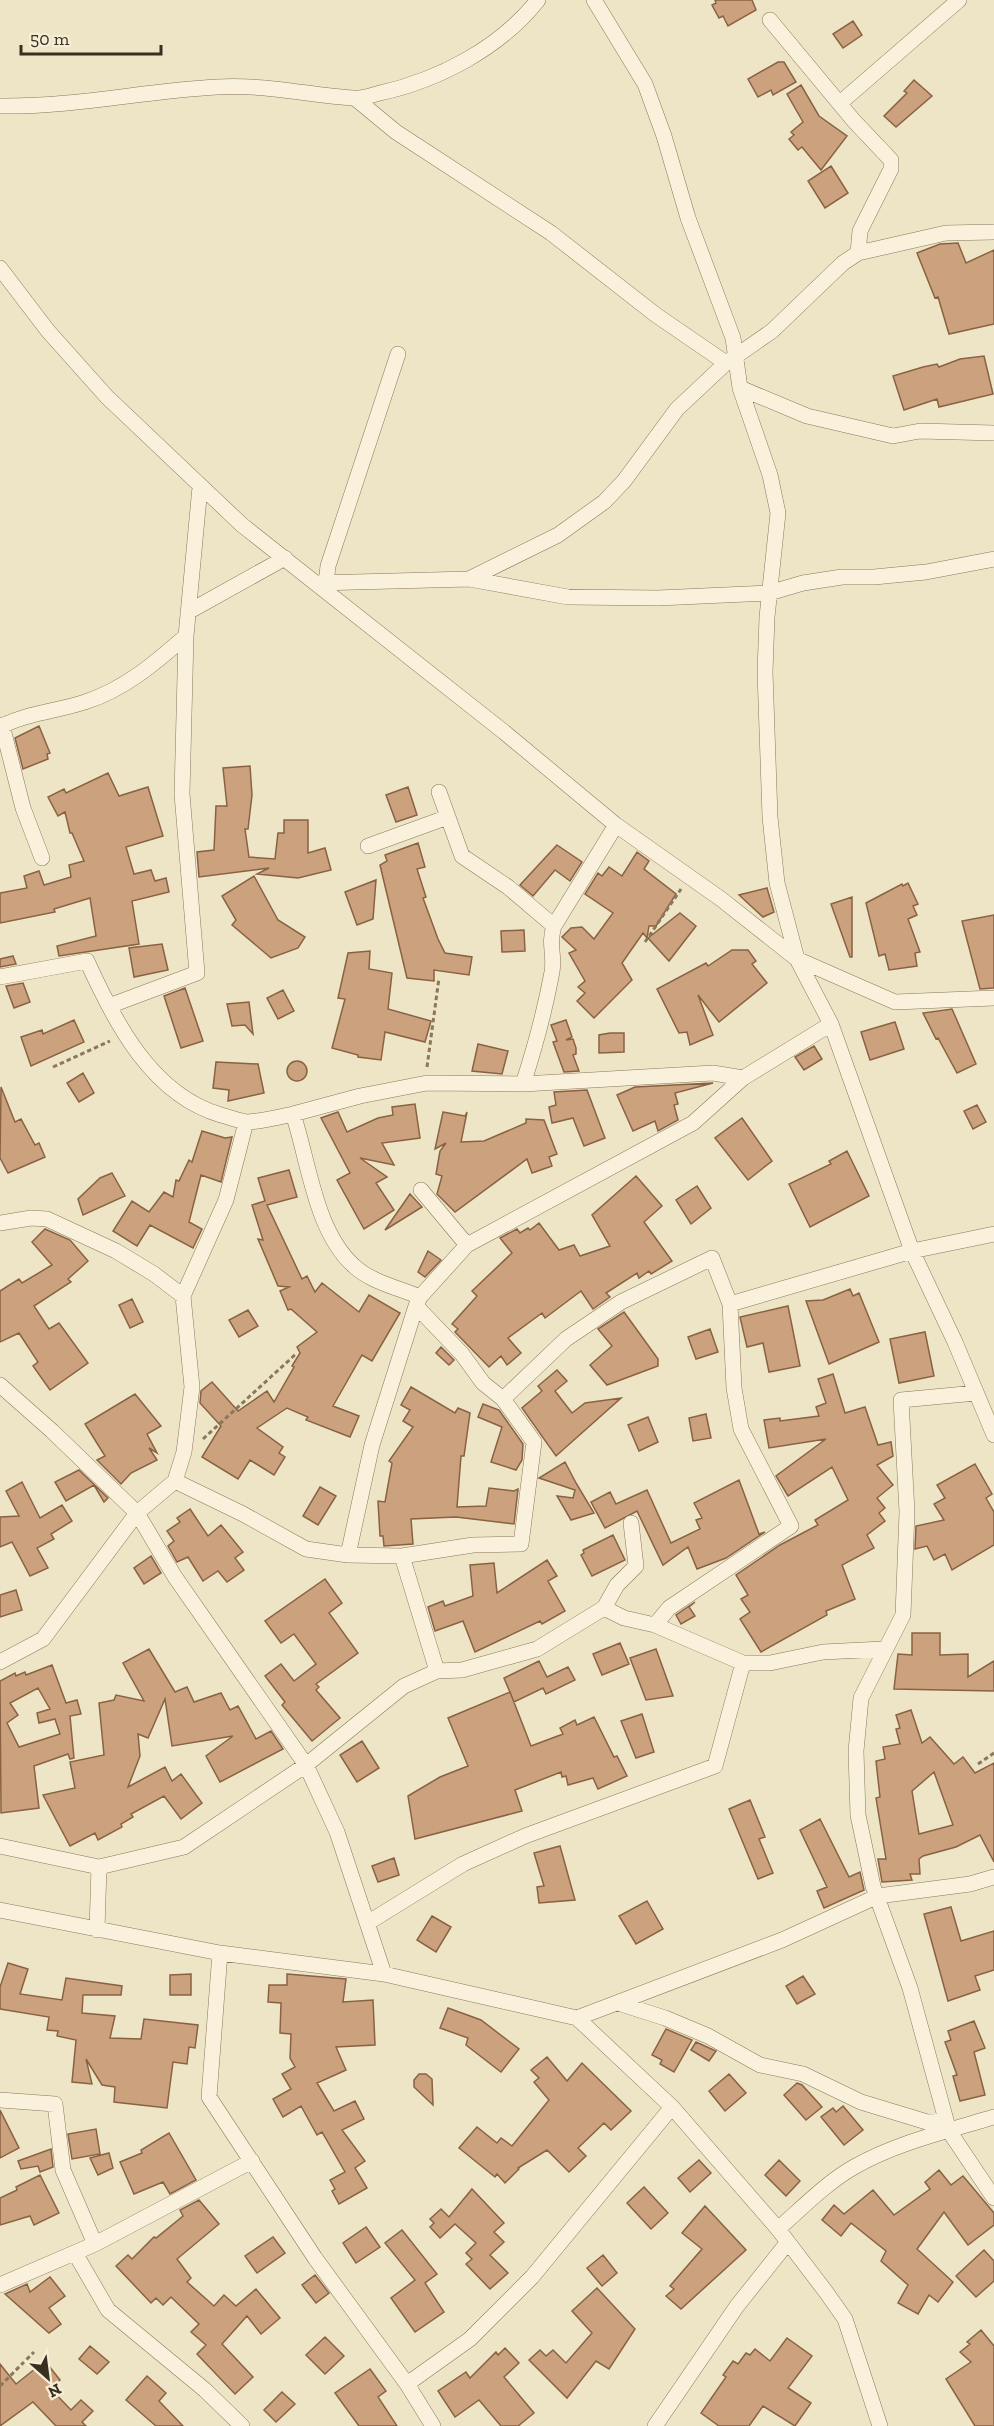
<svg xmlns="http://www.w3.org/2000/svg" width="994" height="2426" font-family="'Zilla Slab',serif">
  <rect width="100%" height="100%" fill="#eee5c7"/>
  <path fill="#cca27e" stroke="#896242" stroke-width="1.5" fill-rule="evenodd" d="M715 0H752L756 10 728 26 723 16 719 18 712 5 716 3Z
    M853 21 862 35 843 48 833 34Z
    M778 62H784L796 82 773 95 771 90 758 97 748 79Z
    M914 80 932 96 896 127 884 116 907 93 904 91Z
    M801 85 819 116 847 136 821 170 802 147 798 150 789 139 794 135 791 132 803 122 787 94Z
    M831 166 848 193 825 208 808 181Z
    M958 243 966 263 994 250V324L949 334 938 297 935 298 917 253 940 244Z
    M984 356 993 394 939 407 937 399 904 410 893 376 923 367 937 364 939 367 960 359Z
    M39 726 50 753 47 754 48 759 23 769 15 738Z
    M250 766 252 795 248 829H245L249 857 275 859 278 833H284V820H308V853L325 848 331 870 298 878 257 874 269 868 199 877 197 852 214 850 216 806H227L223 768Z
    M108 773 119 796 148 787 163 836 126 847 134 874 151 870 155 881 166 878 169 892 132 901 139 944 59 956 57 946 96 936 90 898 54 909 55 912 0 923V893L27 888 24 876 39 871 44 885 71 877 69 865 84 861 72 833H70L65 812 58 816 48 797 64 789 66 793Z
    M408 787 417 815 396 822 386 795Z
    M418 843 425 867 417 869 426 897 423 898 438 939 445 953 472 957 469 975 434 970V981L407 978 380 865 387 861 385 855Z
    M557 845 582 862 570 881 555 870 533 896 520 885Z
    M637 852 649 861 644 869 676 894 656 926H649L647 938 643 933 622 963 632 980 594 1018 577 1001 585 993 578 987 585 981 569 953 576 950 562 937 571 928 582 927 594 939 613 913 585 894 598 873 602 876 609 867 622 876Z
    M254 876 278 920 305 937 298 948 271 958 232 925 236 920 222 896Z
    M376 880 373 919 357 925 345 892Z
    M908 883 918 904 913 906 917 915 908 919 920 952 915 953 917 966 889 970 885 954 879 956 866 903 902 884 903 886Z
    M767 888 774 912 763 917 739 895Z
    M852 897V957H850L831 904Z
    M680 913 696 926 669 961 648 938Z
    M994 915V988L980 989 962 921Z
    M524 930 525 951 502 952 501 931Z
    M162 944 168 970 134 977 129 948Z
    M732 950H748L756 961 752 964 767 983 719 1022 698 995 713 1035 690 1045 687 1032 679 1033 657 989 706 963 708 966Z
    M370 951 369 969 392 973 388 1009 431 1021 425 1042 385 1032 381 1060 358 1057V1055L332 1048 345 999 338 998 348 953Z
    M13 956 16 964 0 967V959Z
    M23 983 30 1002 14 1008 6 986Z
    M185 988 203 1041 181 1048 164 996Z
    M283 990 294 1011 278 1019 267 998Z
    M249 1002 253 1034 245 1025 232 1026 227 1004Z
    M952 1009 976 1064 957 1073 938 1038 936 1039 923 1013Z
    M74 1020 84 1042 31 1066 21 1037 42 1030 43 1034Z
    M566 1020 572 1037 566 1040 573 1039 576 1048V1054L573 1055 579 1071 564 1072 553 1042 557 1041 551 1025Z
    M895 1022 904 1049 870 1060 861 1032Z
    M610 1033H624V1052L599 1053V1035Z
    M478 1044 508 1051 502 1074 472 1071Z
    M814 1046 822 1059 804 1070 795 1057Z
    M287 1071a10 10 0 1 1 20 0a10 10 0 1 1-20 0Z
    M216 1062 258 1064 264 1093 228 1101 229 1090 213 1088Z
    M83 1073 94 1093 79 1102 67 1083Z
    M713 1083 675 1093 678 1104 674 1105 678 1120 658 1131 655 1121 633 1131 617 1095 635 1087Z
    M1 1087 15 1122 21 1119 35 1145 39 1143 45 1157 8 1173 0 1158Z
    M587 1090 605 1138 584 1146 573 1118 552 1123 549 1107 556 1105 554 1092Z
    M415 1104 420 1138 382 1143 394 1165 360 1158 387 1177 376 1183 394 1210 364 1229 337 1180 350 1173 321 1118 338 1112 347 1132 378 1118 393 1115 392 1107Z
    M977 1105 986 1122 973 1129 964 1111Z
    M443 1112 465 1116 467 1112 461 1142 484 1141 526 1123V1119L544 1120 557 1154 549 1157 552 1166 532 1173 527 1159 455 1212 437 1194 442 1176 436 1174 440 1151 446 1143 435 1149Z
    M742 1118 772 1161 748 1180 715 1138Z
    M202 1131 225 1138 232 1137 221 1182 201 1175 189 1222 202 1229 193 1248 150 1225 137 1246 113 1231 132 1201 149 1212 164 1192 173 1197 176 1180 179 1181 189 1160 192 1162Z
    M847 1151 869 1196 810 1227 789 1184 831 1164 829 1161Z
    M289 1170 297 1197 267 1205 302 1279 307 1276 315 1292 322 1283 359 1312 369 1295 400 1313 372 1361 362 1355 333 1406 359 1416 350 1437 306 1420 308 1417 287 1408 257 1428 283 1447 279 1453 285 1457 274 1475 250 1460 238 1479 202 1457 221 1426 200 1403 201 1391 212 1382 238 1411 267 1391 274 1402 294 1367 292 1366 300 1353 297 1347 317 1332 291 1309 288 1310 280 1291 289 1287 278 1286 258 1239 263 1240 252 1205 265 1201 258 1178Z
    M112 1173 125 1196 83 1215 78 1199 100 1178Z
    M636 1176 662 1206 644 1222 672 1261 651 1274 649 1271 639 1278 637 1273 606 1293 610 1297 593 1309 581 1291 545 1318 542 1313 508 1338 521 1353 507 1365 501 1356 489 1367 455 1332 458 1329 452 1324 477 1296 472 1291 512 1253 500 1238 517 1229 520 1233 528 1228 530 1230 539 1223 559 1250 574 1245 580 1256 610 1246 592 1215Z
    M697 1186 711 1208 691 1224 676 1200Z
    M410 1194 422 1207 385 1230Z
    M45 1229 70 1240 88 1261 68 1279 71 1282 34 1306 49 1329 59 1323 88 1363 50 1390 33 1366 38 1362 19 1333 0 1342V1291L19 1279 22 1283 52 1265 32 1242Z
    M428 1251 441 1260 425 1277 418 1272Z
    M850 1289 853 1296 859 1293 879 1342 829 1364 806 1301 823 1300Z
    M132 1299 143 1322 130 1328 119 1305Z
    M788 1306 800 1366 769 1372 763 1343 747 1347 740 1317Z
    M248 1310 258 1326 239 1337 229 1320Z
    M624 1312 658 1359V1366L607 1385 590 1365 612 1346 598 1329Z
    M710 1329 718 1352 696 1359 688 1337Z
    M925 1332 934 1376 899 1383 890 1339Z
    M441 1347 454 1360 449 1365 436 1353Z
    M557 1370 567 1381 555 1391 572 1413 585 1403 621 1398 556 1456 522 1408 542 1391 538 1386Z
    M833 1374 845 1413 865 1407 878 1445 891 1442 893 1456 877 1465 893 1485 877 1498 885 1508 879 1513 885 1521 867 1535 874 1548 842 1565 855 1599 826 1611 827 1615 761 1652 740 1619 750 1612 741 1599 748 1595 736 1575 780 1545 818 1525 815 1520 848 1500 832 1467 788 1496 776 1476 826 1439 769 1448 764 1420 780 1418V1421L819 1416 816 1407 826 1403 818 1379Z
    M411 1387 455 1413 458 1408 470 1413 464 1456H461L457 1507 486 1506 489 1488 514 1491 518 1489 514 1524 456 1517 411 1519 413 1544 384 1546 383 1536H380L378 1501 385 1502 392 1463 389 1461 413 1427 403 1421 410 1410 401 1405Z
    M135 1394 161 1426 147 1434 157 1453 149 1448 157 1460 131 1473 121 1484 97 1460 105 1456 85 1424Z
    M483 1404 499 1410 523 1444 522 1460 516 1470 491 1462 502 1427 478 1417Z
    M706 1414 711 1438 693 1441 689 1418Z
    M648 1417 658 1442 639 1451 628 1425Z
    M565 1462 576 1483 594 1513 571 1520 557 1496 573 1498 575 1490 539 1478Z
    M975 1464 992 1494 986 1498 994 1512V1545L952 1570 945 1554 934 1560 927 1546 915 1549 916 1526 944 1520 934 1504 945 1498 937 1485Z
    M79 1470 108 1498 104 1502 94 1485 66 1501 55 1482Z
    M739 1480 759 1534 765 1532 726 1558 697 1569 688 1547 663 1565 637 1511 605 1528 591 1502 610 1492 616 1504 647 1490 671 1543 700 1529 696 1520 702 1518 694 1503Z
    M22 1482 40 1518 62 1505 72 1521 51 1534 54 1539 37 1548 48 1568 30 1576 12 1542 0 1547V1517L19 1516 6 1491Z
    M320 1487 336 1496 318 1525 303 1516Z
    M190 1509 208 1536 221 1525 243 1552 235 1558 244 1570 227 1582 218 1571 203 1581 188 1557 177 1562 168 1546 174 1541 167 1531 180 1522 177 1518Z
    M613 1535 625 1560 592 1576 581 1555 584 1553 583 1550Z
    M151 1556 161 1573 144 1584 134 1568Z
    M547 1560 557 1576 548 1581 565 1611 542 1624 540 1621 475 1652 463 1621 435 1631 428 1607 443 1601 445 1606 473 1596 470 1565 494 1563 497 1593Z
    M325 1579 342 1603 329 1613 358 1653 316 1684 319 1687 316 1690 340 1718 312 1741 282 1705 285 1702 265 1676 281 1664 294 1681 316 1664 294 1634 281 1643 265 1621Z
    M16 1590 22 1610 0 1617V1595Z
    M695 1602 689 1607 695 1616 681 1624 676 1615Z
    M912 1633H940V1655L968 1654V1677L994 1661V1691L894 1689 898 1654 912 1655Z
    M620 1643 629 1664 602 1675 593 1654Z
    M149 1649 175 1692 187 1687 194 1702 221 1693 230 1710 238 1706 256 1739 271 1731 283 1749 220 1782 206 1756 233 1736 172 1746 165 1699 148 1738 138 1734 140 1756 128 1787 165 1767 172 1781 181 1774 202 1803 181 1819 164 1796 131 1814 133 1817 121 1824 122 1827 98 1840 95 1833 70 1846 43 1795 75 1788 70 1762 104 1755 99 1703 114 1700 116 1695 144 1701 123 1663Z
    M656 1649 673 1696 646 1700 630 1658Z
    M539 1661 547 1677 568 1667 575 1680 546 1694 543 1688 514 1702 504 1678Z
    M52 1665 66 1703 77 1700 81 1714 70 1716 74 1758 70 1759 68 1754 34 1766 39 1808 1 1813 0 1681 15 1673 16 1676 25 1672 26 1675ZM38 1688 50 1709 37 1713 39 1723 55 1719 60 1734 19 1747 7 1723 18 1715 10 1703Z
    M510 1692 531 1746 563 1734 560 1728 575 1720 577 1725 594 1717 614 1757 617 1756 627 1776 598 1789 593 1778 568 1785 566 1776 562 1777 561 1772 515 1790 522 1811 415 1839 408 1796 440 1777 468 1766 448 1718Z
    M911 1710 922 1743 930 1737 954 1764 963 1757 975 1773 994 1763V1862L980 1835 956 1847 923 1856 919 1859 920 1874H910L912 1880 882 1882 878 1859H886L876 1798 880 1797 876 1761 885 1759 883 1747 900 1744 896 1729 900 1728 896 1715ZM934 1772 953 1825 919 1834 912 1791Z
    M642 1714 654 1752 636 1758 621 1721Z
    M362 1741 379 1768 357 1782 340 1755Z
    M750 1800 765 1837 759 1839 773 1873 758 1879 729 1809Z
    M820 1819 849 1877 860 1872 864 1890 824 1908 817 1891 827 1887 800 1830Z
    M560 1846 575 1900 539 1903 537 1887 544 1886 534 1853Z
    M394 1858 399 1875 378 1882 372 1866Z
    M647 1901 663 1929 636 1944 619 1916Z
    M951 1907 961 1941 994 1931V1970L975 1976 980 1990 948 2001 924 1914Z
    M432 1916 451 1927 436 1952 417 1940Z
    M8 1963 28 1969 20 1994 62 2000 66 1978 122 1986 121 1995H83L82 2013 115 2016 110 2038 141 2039 144 2019 198 2025 195 2048 189 2047 187 2064 173 2062 167 2108 114 2102 115 2087 102 2085 86 2059 92 2084 72 2082 76 2040 57 2036 58 2031 47 2030 49 2017 0 2009V1987Z
    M191 1974V1995H170V1975Z
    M287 1974 346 1979 343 2002 373 2000 375 2045 336 2047 346 2070 317 2083 334 2111 355 2101 364 2119 342 2130 365 2161 355 2168 367 2188 339 2204 332 2191 335 2189 330 2180 345 2172 322 2132 317 2135 301 2106 283 2117 273 2099 291 2089 282 2074 295 2067 290 2058 291 2034 280 2033 281 2003 268 2002 269 1985H287Z
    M803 1976 815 1994 797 2004 786 1986Z
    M448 2008 481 2020 519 2049 501 2072 466 2045 468 2038 440 2028Z
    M974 2021 985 2048 974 2052 985 2095 960 2101 953 2076 957 2075 945 2042 951 2040 948 2031Z
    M666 2029 692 2040 674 2072 660 2064 662 2060 652 2055Z
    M696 2042 716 2051 709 2061 691 2050Z
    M547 2057 567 2081 582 2063 631 2111 611 2130 604 2123 578 2148 586 2156 569 2172 547 2150 518 2168 519 2169 505 2183 497 2174 495 2177 459 2148 477 2127 497 2143 501 2138 512 2146 549 2100 534 2082 539 2078 531 2070Z
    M419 2074H426L432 2079 433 2105 414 2087V2080Z
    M729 2074 746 2093 725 2111 709 2091Z
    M797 2083 802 2085 822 2107 806 2120 784 2095Z
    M843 2106 863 2130 844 2145 821 2117 833 2108 836 2112Z
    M0 2110 19 2148 0 2158Z
    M96 2129 100 2154 72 2159 68 2134Z
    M169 2133 196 2180 170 2194 163 2182 134 2194 120 2162 142 2153 141 2150Z
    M51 2149 53 2167 40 2172 38 2166 21 2169 18 2161Z
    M109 2153 113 2168 98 2175 90 2158Z
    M699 2160 711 2173 690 2192 678 2178Z
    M779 2160 800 2181 786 2196 765 2175Z
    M939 2170 951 2185 963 2176 994 2213V2225L968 2245 944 2212 917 2249 953 2282 938 2302 929 2295 918 2314 898 2303 908 2285 881 2261 886 2251 851 2223 841 2236 822 2220 834 2205 844 2214 873 2190 894 2215 930 2189 925 2182Z
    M40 2175 59 2213 34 2225 30 2216 0 2225V2198L17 2190 16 2187Z
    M644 2187 668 2213 651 2229 627 2203Z
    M472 2189 504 2223 494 2232 504 2242 490 2255 508 2273 490 2289 466 2264 472 2259 466 2253 476 2243 455 2224 440 2238 430 2227 434 2223 430 2219 441 2209 449 2217Z
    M199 2200 219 2224 177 2259 191 2278 187 2282 214 2306 224 2295 236 2306 256 2289 280 2318 261 2334 247 2316 222 2344 253 2377 235 2394 197 2354 206 2345 191 2332 199 2324 171 2297 163 2305 156 2298 151 2303 116 2266 128 2255 132 2259 154 2237 156 2238 183 2216 180 2210Z
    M705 2206 746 2250 681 2309 666 2296 674 2289 670 2286 702 2249 682 2233Z
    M366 2227 380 2247 356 2263 343 2243Z
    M402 2230 437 2274 425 2283 444 2312 415 2332 391 2298 415 2280 385 2243Z
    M273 2237 285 2253 257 2273 245 2256Z
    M984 2250 994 2261V2281L976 2297 956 2276Z
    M603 2255 617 2273 602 2286 587 2268Z
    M315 2275 329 2293 316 2303 302 2285Z
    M50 2277 65 2296 49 2308 61 2324 49 2333 5 2294 27 2284 30 2292Z
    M597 2288 635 2329 609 2369 596 2361 567 2398 529 2360 540 2350 546 2356 553 2350 566 2363 592 2333 572 2311Z
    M981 2330 994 2346V2426H975L946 2379 971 2362 960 2352 970 2344 967 2342Z
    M325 2337 344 2356 325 2374 306 2355Z
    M787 2338 812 2356 788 2388 811 2403 795 2426 763 2406 749 2426H719L701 2413 726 2377 723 2375 733 2361 738 2364 746 2353 750 2355 755 2349 770 2361Z
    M90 2346 109 2362 97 2374 79 2359Z
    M505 2348 519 2363 504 2377 534 2413 518 2426H501L479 2400 455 2417 438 2391 466 2372 470 2378 496 2352 498 2355Z
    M45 2361 60 2380 50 2388 71 2410 81 2400 93 2411 82 2422 86 2426H56L33 2402 0 2426V2364L16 2384Z
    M370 2369 386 2391 378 2397 397 2426H359L335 2393Z
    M147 2376 166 2393 159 2401 183 2426H156L126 2400Z
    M282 2392 295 2404 276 2422 264 2410Z"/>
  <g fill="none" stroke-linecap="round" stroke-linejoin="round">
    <defs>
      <path id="minor" d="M594 0 645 84 664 136 688 218 733 338 740 388 770 475 778 513 767 617 765 672 770 817 777 883 797 959 831 1024 912 1251 994 1234
        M770 20 854 121 891 160V169L860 231 858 253
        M356 99 396 132 551 233 656 315 726 363
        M840 103 959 0
        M0 106C74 107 144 91 217 87 262 84 309 95 353 98 362 99 372 95 380 93 439 80 500 48 538 0
        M0 268 48 331 107 397 242 525 504 732 616 825 721 899 797 959 895 1002 994 998
        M740 388 807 416 893 436 920 431 994 433
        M469 579 558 535 604 502 624 481 677 409 726 363 772 331 843 263 858 253 946 233 994 232
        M317 583 469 579 568 597 658 598 769 593 803 583 842 577H874L926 572 994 559
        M326 583 328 566 398 354
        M188 612 285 558
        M2 725 23 808 42 858
        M0 727C26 713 58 711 85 702 125 689 155 663 186 636
        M439 792 462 856 508 887 554 926
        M368 846 448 817
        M0 977 87 961C115 1023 152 1095 221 1115 230 1117 240 1122 248 1122 263 1121 279 1117 293 1114 309 1162 315 1231 354 1266 371 1282 399 1288 420 1297
        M109 1006 197 973 182 794 186 636 200 487
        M523 1084C535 1047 545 1010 552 972 555 955 548 944 554 926L616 825
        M293 1114 360 1096 427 1083 523 1084 713 1073 743 1078
        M421 1190 467 1245
        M0 1223 31 1218 47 1219 116 1251 154 1274 183 1296 192 1387 184 1452 175 1481 137 1513 43 1639 0 1662
        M183 1296 226 1200 246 1122
        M730 1304 912 1251 955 1342 994 1435
        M0 1385 52 1431 137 1513 175 1577 306 1765 337 1832 384 1974
        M976 1393 901 1400 907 1512 903 1615 861 1698 856 1751 858 1815 873 1886 910 1988 949 2131 994 2198
        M503 1399 566 1339 621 1302 712 1258 730 1304 734 1388 741 1429 791 1526 669 1608 655 1625
        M175 1481 243 1514 306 1549 348 1555 402 1556 473 1545 521 1544 534 1442 503 1399 483 1383 462 1354 416 1306
        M348 1555 372 1445 416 1306 420 1297 467 1245 693 1123 743 1078 831 1024
        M402 1556 437 1671
        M604 1608 617 1585 636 1566 631 1523
        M0 1846 99 1867 184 1847 306 1765 404 1686 437 1671 462 1670 537 1649 604 1608 624 1618 655 1625 743 1663H770L823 1652 883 1649
        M0 1910 220 1953 384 1974 577 2018 782 1940 878 1896 970 1884 994 1877
        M369 1922 463 1864 525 1836 715 1766 743 1663
        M97 1930 99 1867
        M220 1953 209 2097 315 2258 407 2384 433 2426
        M618 2003 665 2018 708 2036 760 2065 803 2074 861 2102 927 2122 946 2121
        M577 2018 672 2107 778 2229 826 2292 845 2319 880 2426
        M0 2100 55 2104 63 2170 95 2244
        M778 2229C802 2208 826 2183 854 2167 896 2143 947 2131 994 2117
        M75 2253 108 2310 205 2390 242 2426
        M0 2285 95 2244 252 2161
        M407 2384 470 2339 532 2277 672 2107
        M655 2426 737 2306 788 2242"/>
    </defs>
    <use href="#minor" stroke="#8a775c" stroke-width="16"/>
    <path stroke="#8a775c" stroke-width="3" stroke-dasharray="4.5 3" stroke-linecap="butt" d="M645 942 681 889
      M53 1067 110 1041
      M427 1067 439 978
      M203 1439 297 1353
      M978 1764 994 1753
      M0 2386 34 2352"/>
    <use href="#minor" stroke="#f9f1db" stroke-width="15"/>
  </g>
  <g transform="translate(48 2378) rotate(152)" stroke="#f5eed7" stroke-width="4.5" paint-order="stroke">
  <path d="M0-4.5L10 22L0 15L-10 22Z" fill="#3a2e20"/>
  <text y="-9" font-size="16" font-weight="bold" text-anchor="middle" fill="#3a2e20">N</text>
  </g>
  <path d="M21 45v9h140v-9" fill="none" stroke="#3a2e20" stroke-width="3"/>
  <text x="30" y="45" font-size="18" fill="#3a2e20" stroke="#f5eed7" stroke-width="4.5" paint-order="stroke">50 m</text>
</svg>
